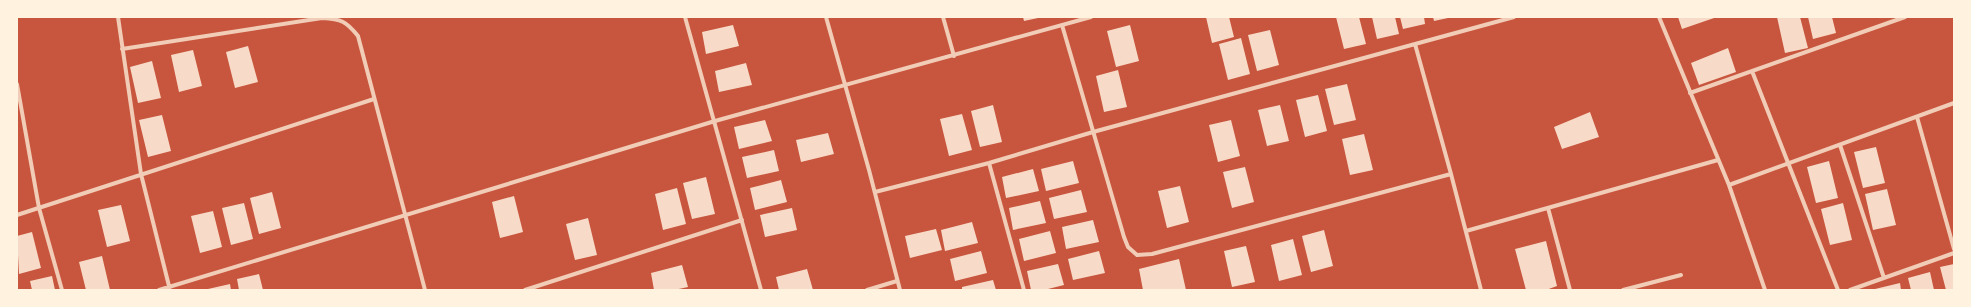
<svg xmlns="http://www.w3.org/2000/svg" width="1971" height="307" font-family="'PT Serif',serif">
  <rect width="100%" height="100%" fill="#c8553d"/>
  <path fill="#f7dbc8" d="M1023 17H1038V18L1024 21Z
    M1206 17H1229L1234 37 1212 43Z
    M1336 17H1359L1366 44 1344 49Z
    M1372 17H1395L1399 34 1377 39Z
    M1400 17H1424L1425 24 1403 29Z
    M1433 17H1448V18L1434 21Z
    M1678 17H1717L1682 29Z
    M1777 17H1800L1808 48 1785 53Z
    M1808 17H1832L1836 33 1813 39Z
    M733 25 739 46 706 54 702 32Z
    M1130 25 1139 61 1116 67 1107 31Z
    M1270 30 1279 65 1257 71 1248 35Z
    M1241 38 1250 74 1228 80 1219 44Z
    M248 46 258 82 235 88 226 52Z
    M1728 48 1736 72 1699 85 1691 63Z
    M193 50 202 86 179 92 171 55Z
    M152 61 161 98 138 103 130 67Z
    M746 63 752 85 719 92 715 71Z
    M1118 70 1127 107 1104 112 1096 76Z
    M1347 84 1356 120 1334 125 1325 89Z
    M1318 95 1327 131 1305 137 1296 100Z
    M993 105 1002 142 980 147 971 111Z
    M1280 105 1289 141 1267 146 1258 110Z
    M1590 112 1599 137 1562 149 1554 127Z
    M962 114 972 150 949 156 940 119Z
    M162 115 171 151 148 157 139 120Z
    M765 120 772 141 739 149 734 127Z
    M1231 120 1240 156 1218 162 1209 125Z
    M828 133 834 154 801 162 796 140Z
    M1364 134 1373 170 1350 175 1342 139Z
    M1876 147 1885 183 1863 188 1854 152Z
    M774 150 779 171 747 178 742 157Z
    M1073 161 1079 183 1046 191 1041 169Z
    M1829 161 1838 198 1816 203 1807 167Z
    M1245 167 1254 202 1232 208 1223 172Z
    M1033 169 1039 191 1006 198 1002 177Z
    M706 177 715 214 692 219 683 183Z
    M781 180 787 202 755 210 750 188Z
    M1180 186 1189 222 1167 228 1158 191Z
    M677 188 686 224 663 230 655 194Z
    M1887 189 1896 225 1873 230 1865 194Z
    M1081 190 1087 212 1054 219 1049 198Z
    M272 192 281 228 259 234 250 198Z
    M514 196 523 232 500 238 492 202Z
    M1040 201 1046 223 1013 230 1009 208Z
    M244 203 253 239 231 245 222 208Z
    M1843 203 1852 240 1830 245 1821 209Z
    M121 205 130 241 107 247 98 210Z
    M792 208 797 230 765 237 760 215Z
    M213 211 222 247 200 253 191 216Z
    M588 218 597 255 575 260 566 224Z
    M1093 220 1099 242 1066 249 1062 227Z
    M972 222 978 243 945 251 941 230Z
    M936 229 942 250 910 258 905 236Z
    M1324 230 1333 266 1311 272 1302 236Z
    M1050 231 1056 253 1024 261 1019 239Z
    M32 232 41 268 19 274 17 236Z
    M1293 239 1302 275 1279 281 1271 245Z
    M1546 241 1557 286 1546 290H1526L1515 249Z
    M1246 246 1255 282 1232 287 1224 251Z
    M981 251 987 273 955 281 950 259Z
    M1099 251 1105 273 1073 280 1068 259Z
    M102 256 110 290H86L79 262Z
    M1179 259 1186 290H1143L1139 269Z
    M1058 264 1064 285 1044 290H1031L1027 271Z
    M1954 264V290H1946L1940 267Z
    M682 265 688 287 674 290H654L651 273Z
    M807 269 813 290H779L776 277Z
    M1930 272 1934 290H1911L1908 278Z
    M259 274 263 290H239L237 279Z
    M52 276 55 290H32L30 281Z
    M993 280 996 290H962V287Z
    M1900 283 1901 290H1876L1875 289Z
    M230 284 231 290H208V289Z"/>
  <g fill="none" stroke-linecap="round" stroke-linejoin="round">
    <path stroke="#f1ccb7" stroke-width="4" d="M118 17 141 174 170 290
      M685 17 761 290
      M826 17 869 170 900 290
      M943 17 954 56
      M1659 17 1729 185 1765 290
      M1062 25 1124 237 1128 247 1137 255 1152 254 1451 174 1415 44
      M122 49 322 18C341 19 346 21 358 36L425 290
      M1752 71 1838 290
      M17 84 39 208 62 290
      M1690 93 1905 17
      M1917 117 1954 249
      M1840 145 1884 278
      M989 163 1024 290
      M1451 174 1481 290
      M1729 185 1954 103
      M875 192 989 163 1093 132 1514 17
      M1548 208 1570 290
      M17 215 374 99
      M1466 231 1718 160
      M159 290 715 121 1091 17
      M525 290 742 220
      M867 290 897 281
      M1623 290 1681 275
      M1850 290 1954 253"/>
  </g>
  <rect width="1971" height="307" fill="none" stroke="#fff3e0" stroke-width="36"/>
</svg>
